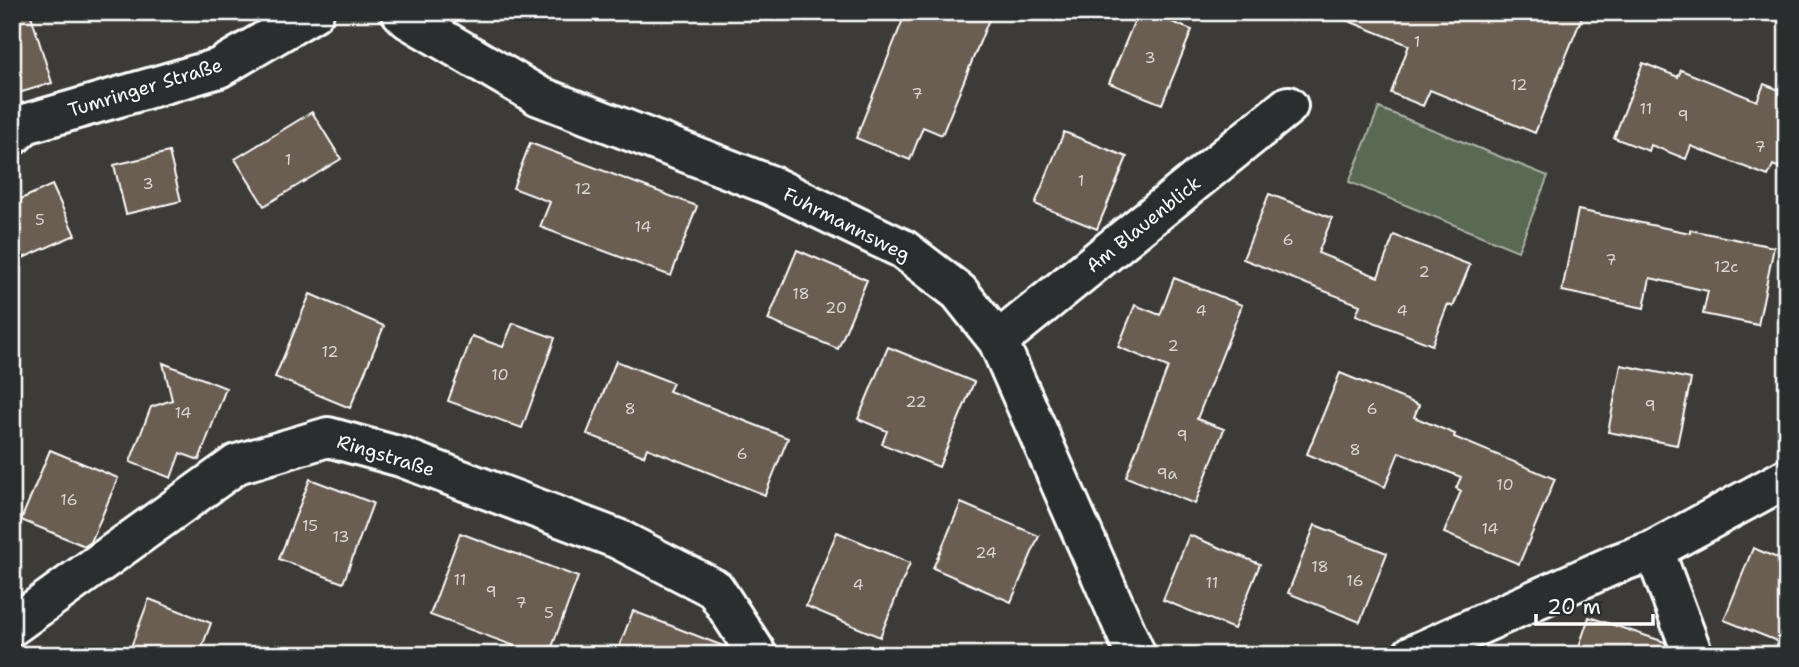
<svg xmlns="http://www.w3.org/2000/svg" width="1799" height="667" font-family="'Shantell Sans',sans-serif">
  <rect width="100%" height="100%" fill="#3d3b38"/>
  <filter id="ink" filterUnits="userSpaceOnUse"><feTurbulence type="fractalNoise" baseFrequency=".0143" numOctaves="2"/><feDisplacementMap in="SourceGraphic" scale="14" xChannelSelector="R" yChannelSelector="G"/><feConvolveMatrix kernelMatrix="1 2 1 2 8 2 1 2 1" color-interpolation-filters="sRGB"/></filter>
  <g filter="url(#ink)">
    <path fill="#5a6952" stroke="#acb4a8" stroke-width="2" d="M1379 108 1548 176 1518 251 1349 182Z"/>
    <path fill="#6a5d51" stroke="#fff" stroke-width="2" d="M12 12H30L52 83 12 95Z
      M906 12H992L942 135 923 127 910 160 856 138Z
      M1138 12H1147L1192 30 1162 104 1109 83Z
      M1331 12H1584L1535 133 1430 90 1423 106 1391 93 1409 45 1331 14Z
      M1643 63 1678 77 1681 70 1757 101 1764 84 1787 93V171L1773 165 1768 176 1691 146 1686 159 1651 145 1649 151 1614 138Z
      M312 112 341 159 264 206 235 159Z
      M1064 132 1127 157 1097 229 1035 204Z
      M530 143 697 206 671 276 540 227 550 202 513 188Z
      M169 152 181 201 126 214 114 165Z
      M52 185 75 235 23 258 12 235V203Z
      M1269 194 1332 218 1318 253 1378 277 1394 235 1470 265 1453 307 1448 304 1432 345 1356 315 1360 305 1243 259Z
      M1578 210 1690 233V230L1774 247 1758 325 1703 314 1708 291 1650 278 1644 308 1562 291Z
      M797 250 867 280 838 349 768 320Z
      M1174 278 1242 305 1197 419 1224 429 1195 504 1126 477 1168 367 1118 347 1135 305 1160 315Z
      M310 294 384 326 350 408 275 377Z
      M513 323 555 338 522 428 448 401 472 336 503 347Z
      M888 347 974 382 939 467 882 444 887 431 858 419Z
      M616 361 673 383 669 391 788 438 765 495 647 448 644 456 587 434Z
      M163 363 226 388 199 460 180 453 171 478 130 462 151 407 172 400Z
      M1621 365 1691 379 1677 445 1608 432Z
      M1340 373 1419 405 1414 417 1455 434 1454 437 1555 479 1519 564 1444 533 1461 491 1456 488 1461 477 1399 452 1385 487 1307 454Z
      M50 450 118 478 91 542 85 546 21 520Z
      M310 479 373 503 343 583 279 559Z
      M961 503 1039 536 1011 602 933 568Z
      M1315 525 1387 553 1360 622 1288 593Z
      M837 532 910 563 880 637 806 606Z
      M460 533 578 577 549 655H539L430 615Z
      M1189 535 1260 564 1234 629 1163 600Z
      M1753 548 1787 562V645L1724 620Z
      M149 599 211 623 199 655H128Z
      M633 611 726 647 731 655H616Z
      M1589 617 1665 642 1670 655H1576Z"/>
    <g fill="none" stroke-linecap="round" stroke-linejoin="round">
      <defs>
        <path id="minor" d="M401 12 408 19 539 96 770 185 903 249 959 292 998 341 1136 655
          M12 136 25 124 219 68 314 12
          M998 341 1288 106
          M1654 550 1693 655
          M12 626 237 464 328 437 401 457 618 539 715 589 755 651V655
          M1412 655 1613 565 1654 550 1787 478"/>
      </defs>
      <use href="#minor" stroke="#fff" stroke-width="44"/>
      <use href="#minor" stroke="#2a2d2e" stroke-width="38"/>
    </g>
  </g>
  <g text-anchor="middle" stroke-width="5" stroke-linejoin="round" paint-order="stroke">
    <g font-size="16" fill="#dad6d4">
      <text x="1417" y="47">1</text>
      <text x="1150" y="63">3</text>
      <text x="1519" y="90">12</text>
      <text x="917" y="99">7</text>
      <text x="1646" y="114">11</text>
      <text x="1683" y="121">9</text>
      <text x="1760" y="152">7</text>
      <text x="288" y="165">1</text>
      <text x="1081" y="186">1</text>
      <text x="148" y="189">3</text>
      <text x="583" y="194">12</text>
      <text x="40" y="225">5</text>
      <text x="643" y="232">14</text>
      <text x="1288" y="245">6</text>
      <text x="1611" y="265">7</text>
      <text x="1726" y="272">12c</text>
      <text x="1424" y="277">2</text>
      <text x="801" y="299">18</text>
      <text x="836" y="313">20</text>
      <text x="1201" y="316">4</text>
      <text x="1402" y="316">4</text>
      <text x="1173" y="351">2</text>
      <text x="330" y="357">12</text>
      <text x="500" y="380">10</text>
      <text x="916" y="407">22</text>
      <text x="1650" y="411">9</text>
      <text x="630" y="414">8</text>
      <text x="1372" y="414">6</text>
      <text x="183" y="418">14</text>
      <text x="1182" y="441">9</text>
      <text x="1355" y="455">8</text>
      <text x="742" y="459">6</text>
      <text x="1167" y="479">9a</text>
      <text x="1505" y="490">10</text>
      <text x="69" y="505">16</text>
      <text x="310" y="531">15</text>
      <text x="1490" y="534">14</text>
      <text x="341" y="542">13</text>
      <text x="986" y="558">24</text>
      <text x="1320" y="572">18</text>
      <text x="460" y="585">11</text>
      <text x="1355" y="586">16</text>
      <text x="1212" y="588">11</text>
      <text x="858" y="590">4</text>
      <text x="491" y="597">9</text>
      <text x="521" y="608">7</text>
      <text x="549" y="618">5</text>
    </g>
    <g font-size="19" fill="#fff" stroke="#2a2d2e">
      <text transform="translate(145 87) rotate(-17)" y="7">Tumringer Straße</text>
      <text transform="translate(847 224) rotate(27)" y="7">Fuhrmannsweg</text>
      <text transform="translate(1143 224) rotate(-39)" y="7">Am Blauenblick</text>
      <text transform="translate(386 455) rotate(17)" y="7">Ringstraße</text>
    </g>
  </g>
  <rect width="1799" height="667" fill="none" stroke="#2a2d2e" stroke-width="42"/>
  <rect x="21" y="21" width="1757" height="625" fill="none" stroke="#fff" stroke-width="2.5" filter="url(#ink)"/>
  <path d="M1536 614v10h117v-10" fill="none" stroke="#ffffff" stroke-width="3.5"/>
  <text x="1547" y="614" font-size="21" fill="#ffffff" stroke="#2a2d2e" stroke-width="5" paint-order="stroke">20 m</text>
</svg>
